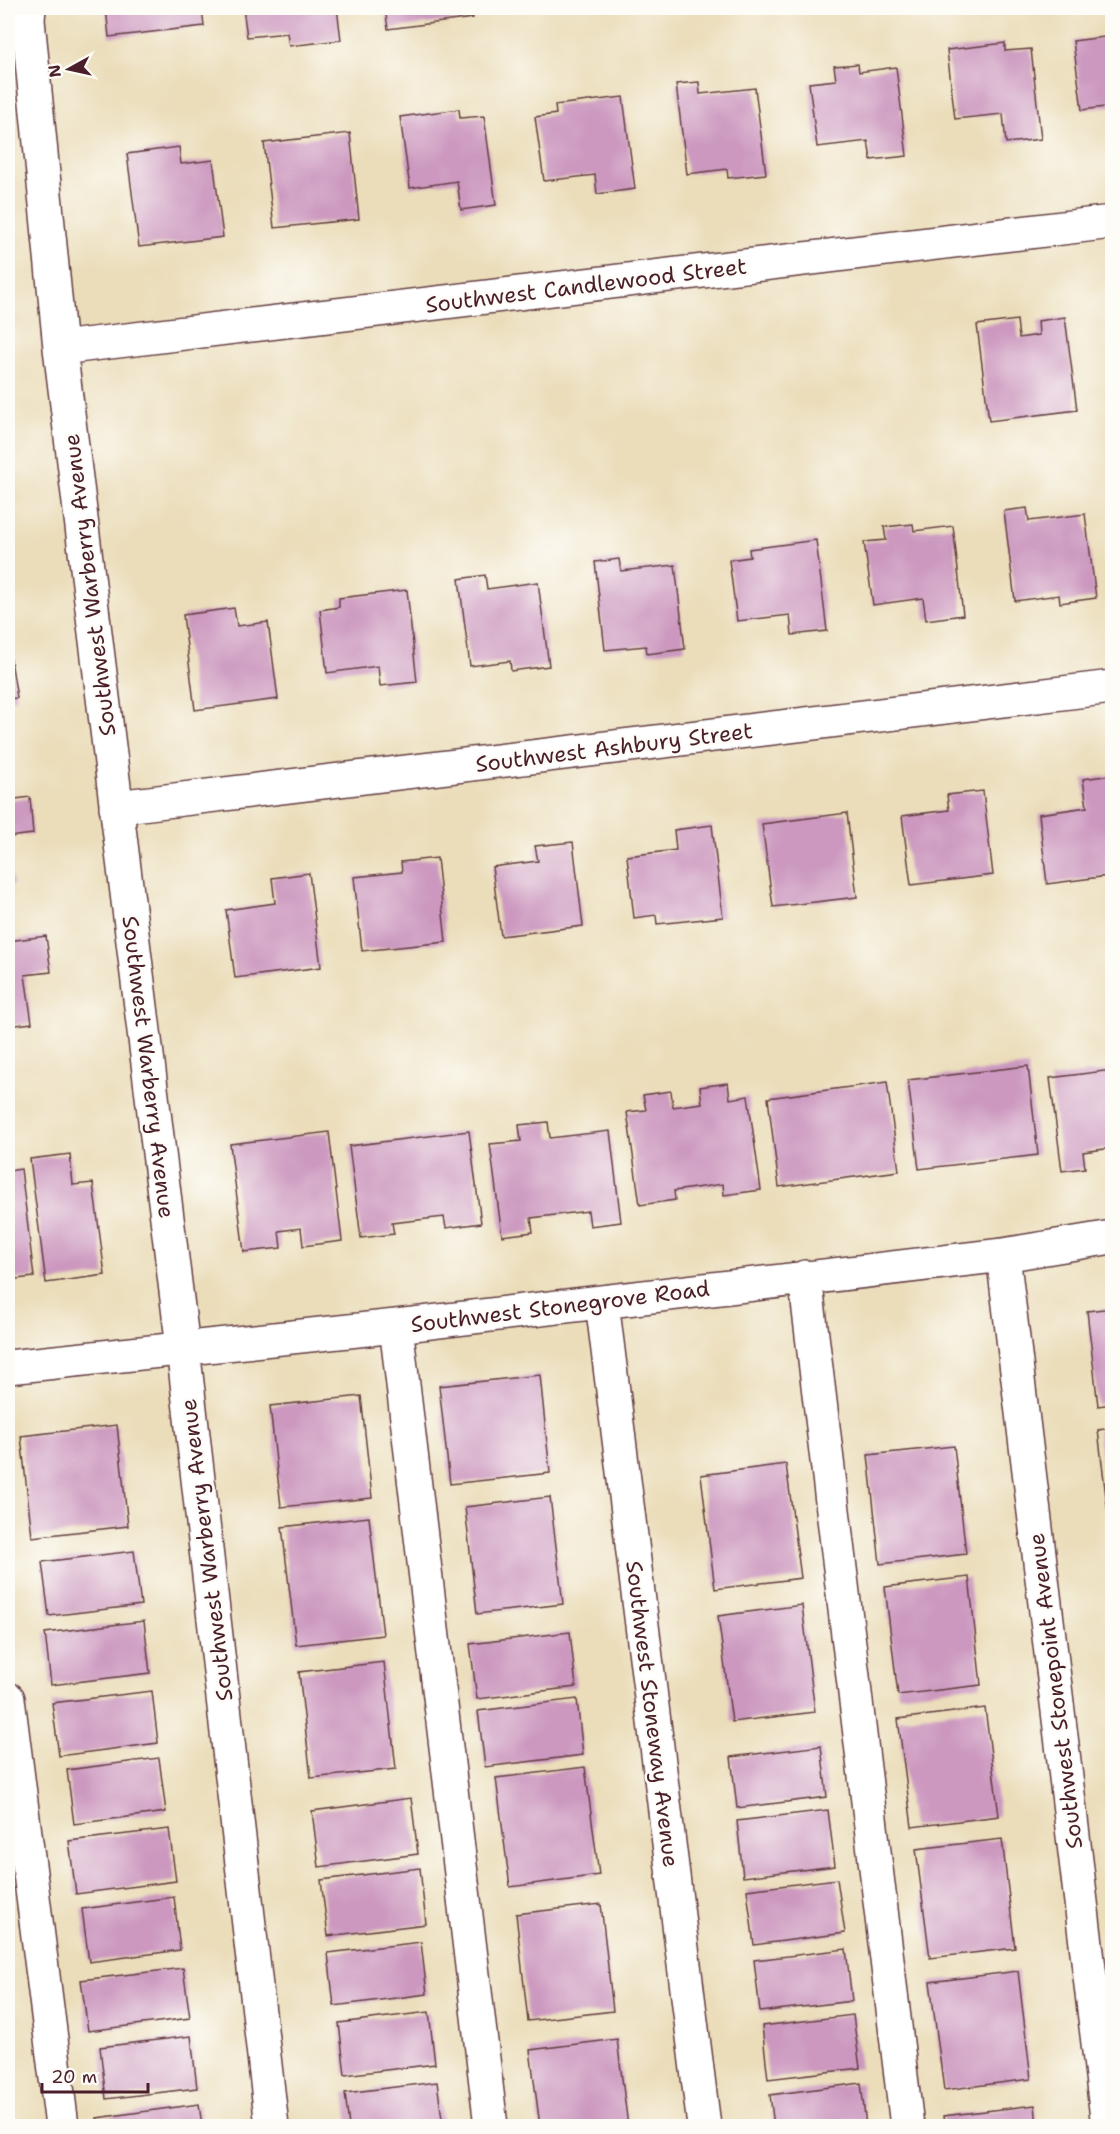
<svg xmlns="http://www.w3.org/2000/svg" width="1120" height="2134" font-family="'Shantell Sans',sans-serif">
  <rect width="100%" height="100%" fill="#fdfcf7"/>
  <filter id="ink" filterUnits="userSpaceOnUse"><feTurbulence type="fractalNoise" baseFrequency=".0167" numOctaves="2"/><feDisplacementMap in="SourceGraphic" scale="12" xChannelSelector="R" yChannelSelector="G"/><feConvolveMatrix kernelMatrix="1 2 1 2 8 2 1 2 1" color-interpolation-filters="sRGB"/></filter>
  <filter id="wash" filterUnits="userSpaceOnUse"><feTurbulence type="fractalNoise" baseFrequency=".008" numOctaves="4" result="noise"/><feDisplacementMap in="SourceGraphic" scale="24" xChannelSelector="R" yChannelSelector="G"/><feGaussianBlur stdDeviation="1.35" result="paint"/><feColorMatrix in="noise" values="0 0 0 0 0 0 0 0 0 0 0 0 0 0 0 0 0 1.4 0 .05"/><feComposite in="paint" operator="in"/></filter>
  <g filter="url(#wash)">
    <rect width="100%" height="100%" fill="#ebddba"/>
    <g id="blocks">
      <path fill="#cc98bf" d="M106 8H202L204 26 109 37Z
        M243 8H337L341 40 289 46 287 33 247 37Z
        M385 8H472L473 18 388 29Z
        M1112 36V106L1082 110 1073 41Z
        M1005 43V51L1031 49 1041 139 1006 143 1003 114 955 119 947 50Z
        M858 64 859 72 896 67 907 156 871 160 868 141 817 147 809 83 836 80 834 66Z
        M699 82 700 94 755 88 766 174 728 178 727 169 687 174 676 84Z
        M623 97 635 189 597 194 595 175 544 181 535 117 556 114 555 105Z
        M459 109 460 118 484 116 496 205 461 210 457 181 410 188 400 117Z
        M350 133 359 219 274 228 264 143Z
        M179 147 181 164 213 160 223 237 139 247 127 154Z
        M1065 317 1077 410 989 421 977 325 1017 320 1019 338 1039 335 1038 321Z
        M1027 508 1029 521 1085 514 1096 598 1060 603 1059 595 1015 601 1004 511Z
        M913 524 914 531 953 526 963 615 926 620 923 598 873 605 864 542 886 540 884 527Z
        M816 540 827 631 792 635 790 615 737 621 729 560 750 557 749 549Z
        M619 559 621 571 675 565 685 649 647 654 646 646 605 650 595 562Z
        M485 575 487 589 538 582 549 666 511 671 510 661 470 666 459 579Z
        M407 590 417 682 380 686 378 666 327 673 320 610 339 607V598Z
        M234 608 237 626 268 622 278 699 195 710 183 615Z
        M11 660 17 698 8 699V661Z
        M1112 775V866L1107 867 1108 876 1047 884 1039 814 1087 807 1083 779Z
        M983 791 993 875 911 885 902 816 949 810 947 795Z
        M30 797 33 834 8 837V800Z
        M847 813 857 897 773 907 762 824Z
        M712 825 723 917 657 924 656 915 634 918 627 856 676 850 674 830Z
        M573 842 583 926 501 936 492 867 538 861 535 846Z
        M8 853 13 885 8 886Z
        M437 858 446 942 362 951 354 877 402 872 401 862Z
        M309 873 321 967 235 978 226 910 275 903 272 878Z
        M46 936 51 972 25 975 32 1023 8 1026V941Z
        M1028 1066 1038 1155 919 1169 908 1080Z
        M1112 1070V1148L1083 1152 1085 1168 1062 1171 1050 1078Z
        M887 1082 899 1171 779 1187 768 1098Z
        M728 1083 730 1099 748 1096 761 1190 724 1195 723 1184 674 1191 675 1200 640 1205 627 1112 646 1110 643 1095 671 1091 673 1107 702 1103 700 1087Z
        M548 1122 550 1138 610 1131 621 1222 590 1226 588 1211 531 1218 533 1232 502 1236 490 1144 521 1141 519 1125Z
        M469 1131 481 1223 446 1228 444 1217 392 1223 394 1234 361 1238 349 1146Z
        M329 1132 342 1241 303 1246 301 1228 279 1231 281 1248 244 1252 230 1144Z
        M70 1154 73 1185 93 1183 105 1275 46 1283 30 1159Z
        M21 1169 34 1277 8 1280V1171Z
        M1112 1308V1404L1098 1406 1087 1311Z
        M540 1375 550 1473 450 1484 439 1386Z
        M361 1396 372 1498 281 1507 270 1406Z
        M117 1425 128 1526 32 1537 21 1436Z
        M1112 1428V1539H1111L1098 1430Z
        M954 1446 966 1554 880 1564 868 1455Z
        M786 1464 801 1578 715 1589 701 1475Z
        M550 1497 563 1604 477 1614 465 1507Z
        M369 1517 383 1635 296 1645 282 1527Z
        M134 1551 141 1605 49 1616 42 1562Z
        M969 1577 981 1685 898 1695 885 1587Z
        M802 1605 815 1712 732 1722 718 1616Z
        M144 1621 150 1673 51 1685 45 1633Z
        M570 1632 576 1687 477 1699 470 1644Z
        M384 1662 396 1769 311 1778 299 1672Z
        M152 1691 158 1743 59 1756 52 1703Z
        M577 1699 583 1755 485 1767 478 1711Z
        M985 1708 999 1816 912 1827 898 1719Z
        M821 1746 827 1797 737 1808 731 1757Z
        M159 1758 166 1812 74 1824 67 1770Z
        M585 1767 599 1875 510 1887 496 1778Z
        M411 1798 418 1854 319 1867 312 1811Z
        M828 1810 835 1866 743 1877 737 1821Z
        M169 1829 176 1881 76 1894 69 1841Z
        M1002 1839 1015 1948 930 1958 916 1849Z
        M420 1868 426 1924 328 1936 321 1880Z
        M837 1879 845 1933 754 1945 747 1890Z
        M174 1897 180 1950 89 1962 82 1909Z
        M601 1904 613 2011 528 2021 516 1914Z
        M421 1942 427 1994 334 2006 328 1953Z
        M846 1949 852 2001 760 2012 754 1960Z
        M183 1968 190 2018 88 2031 81 1980Z
        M1018 1971 1031 2079 944 2090 930 1982Z
        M429 2012 435 2064 345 2075 339 2023Z
        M853 2015 860 2068 768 2079 762 2026Z
        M191 2036 197 2088 106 2099 100 2047Z
        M617 2039 628 2126H540L530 2050Z
        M8 2057 13 2089H8Z
        M437 2082 443 2126H349L345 2093Z
        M861 2083 866 2126H774L770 2095Z
        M199 2104 202 2126H98L97 2118Z
        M1035 2105 1037 2126H944L943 2116Z"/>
    </g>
  </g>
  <g filter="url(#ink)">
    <use href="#blocks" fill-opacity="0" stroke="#623c40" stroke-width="1.5"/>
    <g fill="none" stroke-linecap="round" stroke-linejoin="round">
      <defs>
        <path id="minor" d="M29 8 28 20 60 348 183 1348 272 2126
          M60 348 1112 222
          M116 807 1112 687
          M1003 1255 1108 2126
          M805 1277 907 2126
          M602 1302 704 2126
          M396 1326 491 2126
          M8 1367 396 1326 1003 1255 1112 1237
          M8 1699 62 2126"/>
      </defs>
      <use href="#minor" stroke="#623c40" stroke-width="36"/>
      <use href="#minor" stroke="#fff" stroke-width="33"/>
    </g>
  </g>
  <g text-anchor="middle" stroke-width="5" stroke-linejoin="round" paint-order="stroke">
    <g font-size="22" fill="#4a1f2b" stroke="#fdfcf7">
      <text transform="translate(586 285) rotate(-7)" y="8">Southwest Candlewood Street</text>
      <text transform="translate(89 585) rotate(-97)" y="8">Southwest Warberry Avenue</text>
      <text transform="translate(614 747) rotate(-7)" y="8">Southwest Ashbury Street</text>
      <text transform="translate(149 1067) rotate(83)" y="8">Southwest Warberry Avenue</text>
      <text transform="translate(560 1306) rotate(-7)" y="8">Southwest Stonegrove Road</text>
      <text transform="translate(206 1550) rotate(-97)" y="8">Southwest Warberry Avenue</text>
      <text transform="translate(1055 1691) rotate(-97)" y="8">Southwest Stonepoint Avenue</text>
      <text transform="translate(653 1714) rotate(83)" y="8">Southwest Stoneway Avenue</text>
    </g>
  </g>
  <rect width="1120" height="2134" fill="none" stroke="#fdfcf7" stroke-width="30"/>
  <g transform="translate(69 69) rotate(262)" stroke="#fdfcf7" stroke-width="4.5" paint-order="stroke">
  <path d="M0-4.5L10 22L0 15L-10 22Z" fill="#4a1f2b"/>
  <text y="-9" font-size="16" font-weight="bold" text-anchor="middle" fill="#4a1f2b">N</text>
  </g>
  <path d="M42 2083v9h106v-9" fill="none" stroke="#4a1f2b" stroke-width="3"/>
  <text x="51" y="2083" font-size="18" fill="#4a1f2b" stroke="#fdfcf7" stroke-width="4.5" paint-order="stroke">20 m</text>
</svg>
